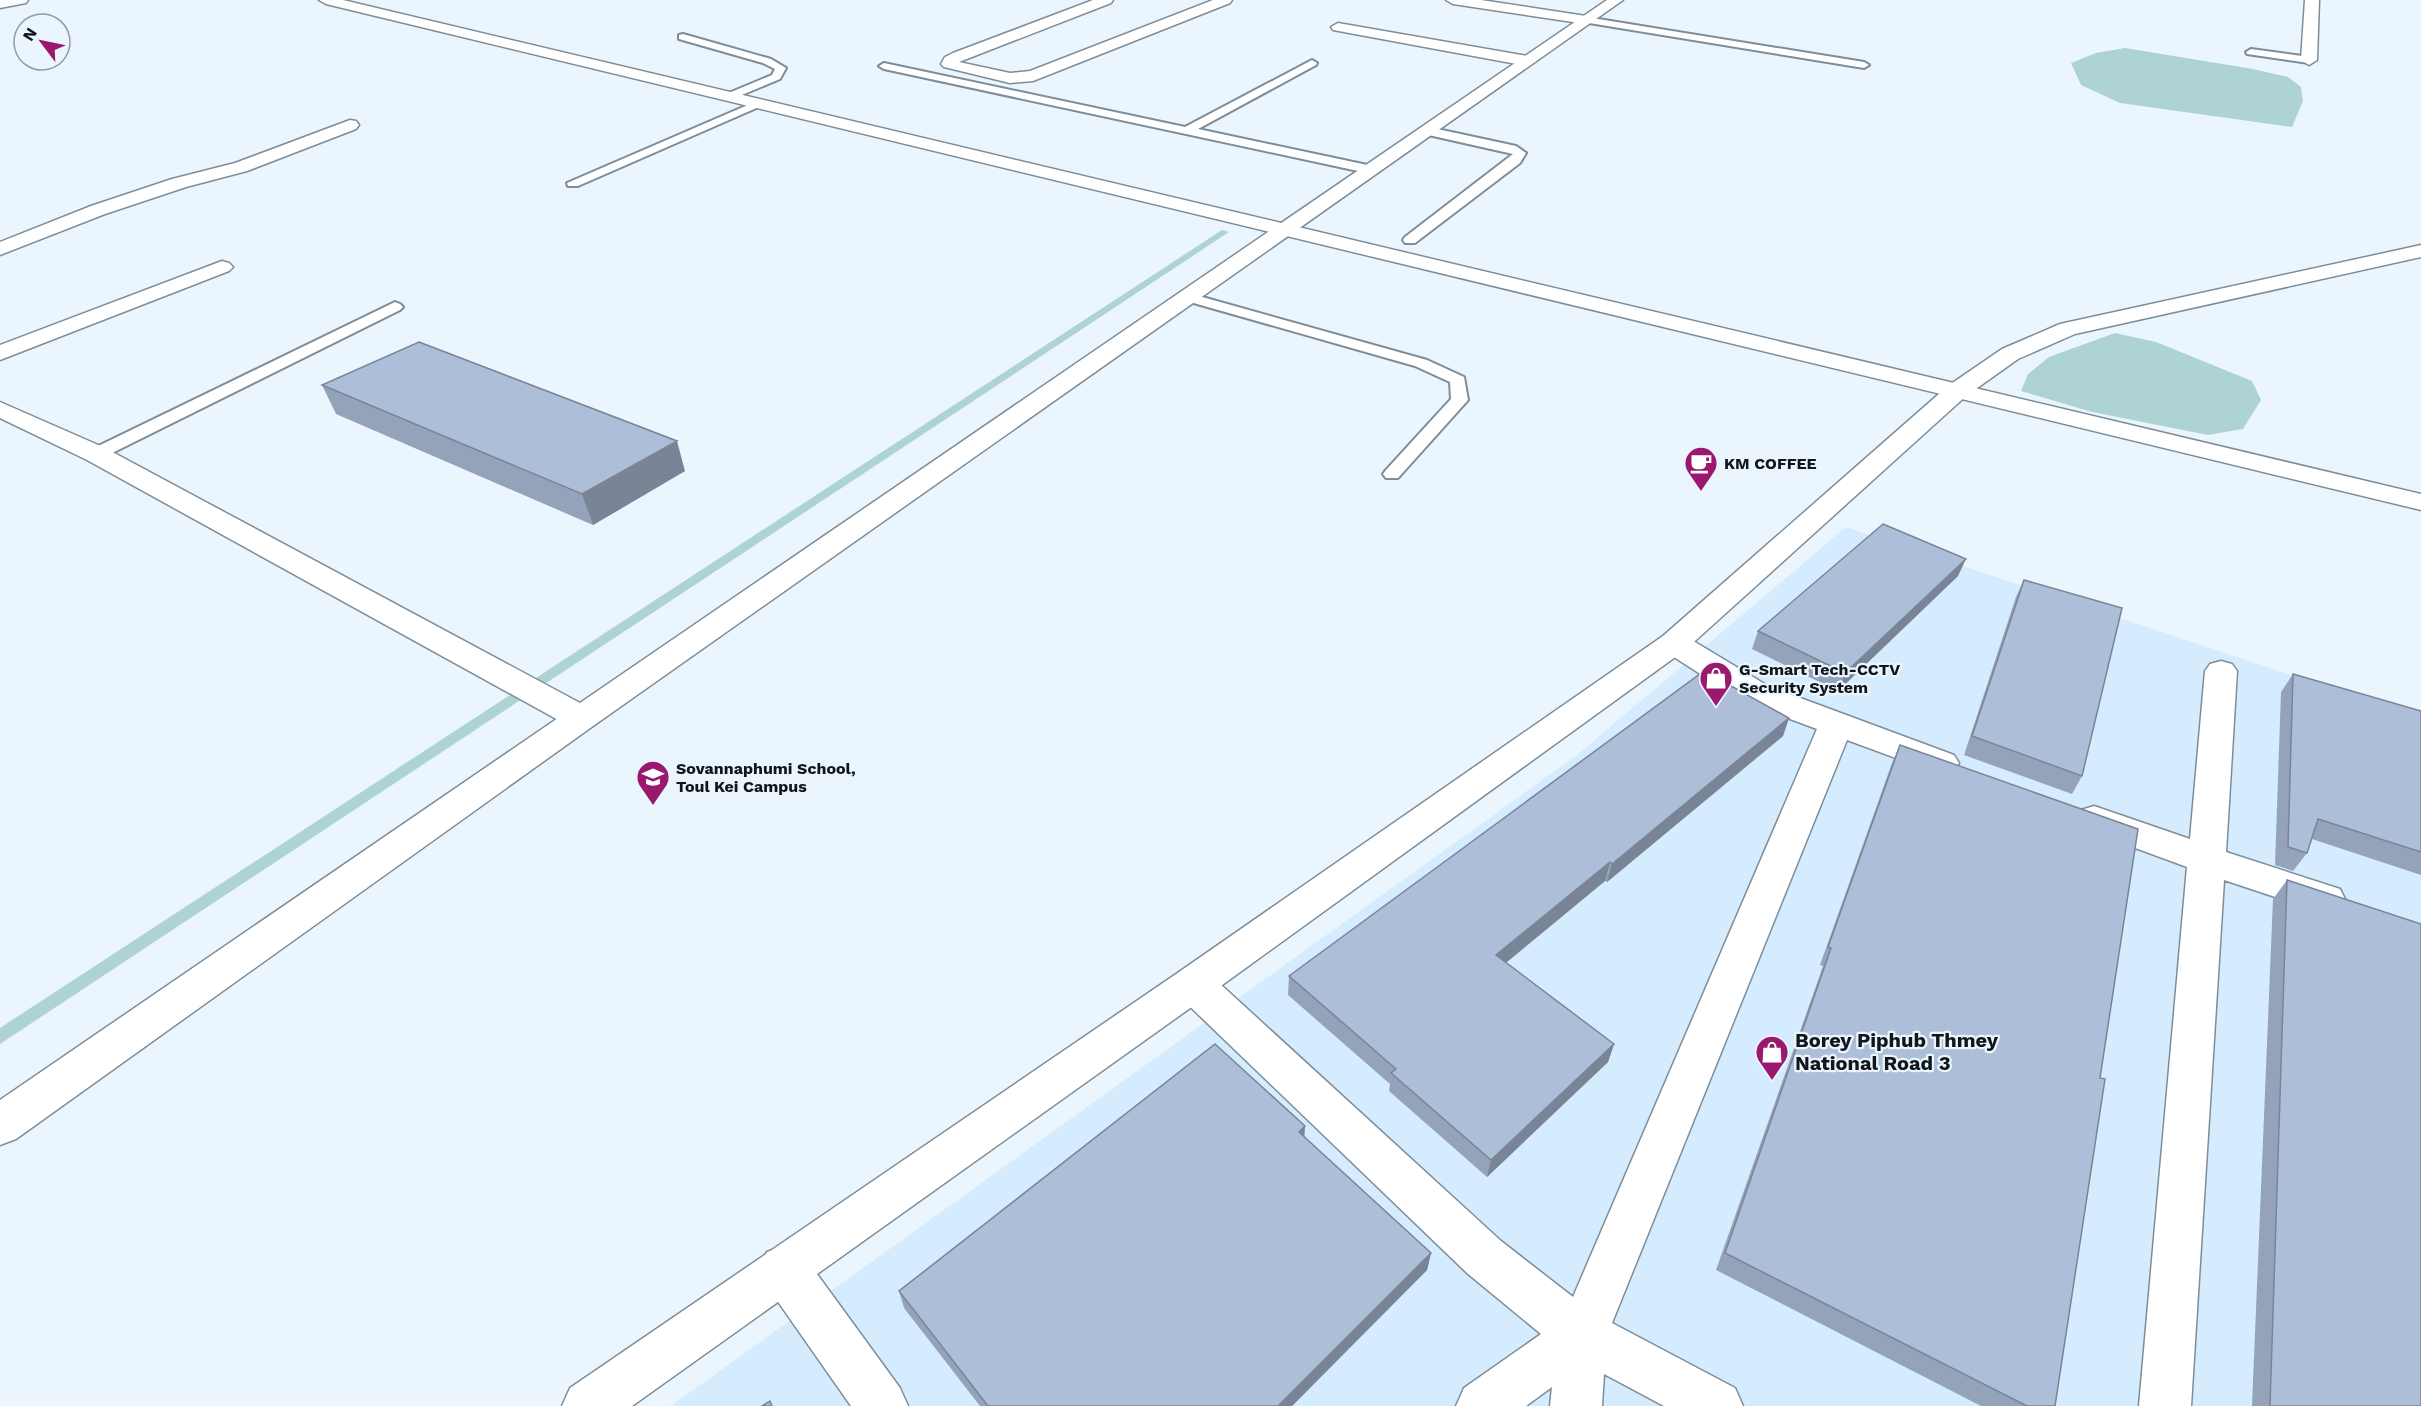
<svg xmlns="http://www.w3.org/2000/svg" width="2421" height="1406" font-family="'Work Sans',sans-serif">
  <rect width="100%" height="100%" fill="#ebf5fd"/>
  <path fill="#d4ecfd" d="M1846 527 2421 718V1406H671L1577 755Z"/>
  <path fill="#add4d3" d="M2125 48 2253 69 2288 77 2301 87 2303 101 2292 127 2120 103 2081 85 2071 63 2096 53Z
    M2115 333 2156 342 2252 381 2261 400 2243 429 2208 435 2092 412 2021 391 2028 374 2049 357Z"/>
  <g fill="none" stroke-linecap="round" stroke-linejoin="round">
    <path fill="#add4d3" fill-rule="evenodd" d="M1222 230 1229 232 0 1044V1028Z"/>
    <defs>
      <path id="lane" d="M1586 17 1864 62 1869 65 1864 68 1583 22 1581 20Z
        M683 34 771 59 786 68 780 79 732 99H724V95L772 75 775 69 763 63 679 39V35Z
        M2251 49 2309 57 2314 60 2309 63 2247 54 2246 52Z
        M1312 60 1317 63 1316 65 1198 129 1372 166 1378 170 1376 173 1372 174 884 69 879 66 884 63 1185 127Z
        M757 101 761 102V106L578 186H568L567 183Z
        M1428 127 1516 146 1526 153 1520 163 1415 243H1405L1403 240 1405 237 1513 154 1424 134 1422 131Z
        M1188 293 1427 360 1464 377 1468 400 1398 478H1386L1383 474 1386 470 1451 399 1450 382 1415 366 1183 300 1181 297 1183 294Z
        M395 302 400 304 403 307 400 310 102 458H90L87 454 90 450Z"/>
      <path id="street" d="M0 0H28L26 3 0 8Z
        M319 0H343L2421 494V510L326 4Z
        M1093 0H1113L1111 3 959 62 1010 73 1030 71 1213 0H1232L1230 3 1033 81 1010 83 944 67 941 64 945 57 953 53Z
        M1446 0H1481L1586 16 1593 20 1586 24 1453 4Z
        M2305 0H2319L2317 60 2309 65 2301 60Z
        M1338 23 1528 56 1536 61 1528 66 1333 30 1331 27Z
        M350 120 356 121 359 125 356 129 247 171 186 187 105 214 0 255V242L91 206 172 179 235 163Z
        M222 261 229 263 233 267 229 271 0 360V345Z
        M0 402 105 448 593 710 598 718 593 726 581 729 569 726 87 460 0 418Z
        M1674 633 1685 636 1768 686 1954 755 1959 763 1954 771 1942 775 1847 740 1612 1323 1735 1388 1743 1406H1664L1604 1374 1602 1406H1550L1552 1387 1526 1406H1456L1464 1388 1541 1334 1467 1273 1179 996 1173 984 1179 972 1193 968 1207 972 1501 1241 1573 1297 1817 729 1744 702 1663 650 1658 643 1663 636Z
        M2221 661 2232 664 2237 671 2226 852 2340 889 2345 899 2340 909 2326 914 2224 880 2191 1406H2139L2187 867 2081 828 2076 819 2081 810 2094 806 2190 839 2205 671 2210 664Z
        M784 1246 801 1252 900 1388 908 1406H851L767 1286 760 1269 767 1252Z"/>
      <path id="secondary" d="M1607 0H1623L593 726 16 1139 0 1145V1100Z
        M2421 245V257L2075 334 2018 359 1966 396 1685 650 1207 996 632 1406H562L570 1388 1179 972 1663 636 1948 386 2002 349 2060 324Z"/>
    </defs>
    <use href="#lane" stroke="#7e8d98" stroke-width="4"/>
    <use href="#street" stroke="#7e8d98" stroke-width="3"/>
    <use href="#secondary" stroke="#7e8d98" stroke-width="3"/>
    <use href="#lane" fill="#fff" fill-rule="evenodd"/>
    <use href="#street" fill="#fff" fill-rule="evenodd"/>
    <use href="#secondary" fill="#fff" fill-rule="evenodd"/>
  </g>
  <path fill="#95a3ba" d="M322 385 685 471 593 525 336 414Z
    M1958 576 1838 691 1752 649 1758 631Z
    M2024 580 2082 776 2072 794 1964 755 2016 597Z
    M2293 674 2421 711V875L2312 839 2307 853 2293 871 2275 865 2281 692Z
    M1789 718 1783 736 1607 882 1605 881 1506 963 1614 1044 1608 1062 1487 1177 1389 1091 1390 1084 1288 995 1289 976Z
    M1900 745 2100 1078 2055 1406H1981L1716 1270 1823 966 1820 965 1892 763Z
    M2287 880 2421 1406H2252L2273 899Z
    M1304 1137 1431 1253 1427 1270 1292 1406H980L904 1308 899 1291Z"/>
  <path fill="#798597" d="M677 441 685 471 593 525 582 494Z
    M1966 559 1958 576 1838 691 1845 673Z
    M1789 718 1783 736 1607 882 1612 864Z
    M1610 862 1605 881 1492 974 1496 955Z
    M1614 1044 1608 1062 1487 1177 1491 1160Z
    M1305 1126 1304 1144 1299 1132Z
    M1431 1253 1427 1270 1292 1406H1278Z"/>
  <path fill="#adbed8" stroke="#798597" stroke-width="1.5" d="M419 342 677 441 582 494 322 385Z
    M1883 524 1966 559 1845 673 1758 631Z
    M2024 580 2122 608 2082 776 1972 736Z
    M1704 671 1789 718 1612 864 1610 862 1496 955 1614 1044 1491 1160 1391 1073 1396 1069 1289 976Z
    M2293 674 2421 711V852L2318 819 2307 853 2288 847Z
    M1900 745 2138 829 2100 1078 2105 1079 2055 1406H2027L1725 1253 1831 948 1828 947Z
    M2287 880 2421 924V1406H2270Z
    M1215 1044 1305 1126 1299 1132 1431 1253 1278 1406H988L899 1291Z
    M770 1401 772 1406H762Z"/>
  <defs>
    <symbol id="cafe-pin" viewBox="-11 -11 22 30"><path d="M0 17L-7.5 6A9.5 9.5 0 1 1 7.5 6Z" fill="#9a196e" stroke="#ebf5fd"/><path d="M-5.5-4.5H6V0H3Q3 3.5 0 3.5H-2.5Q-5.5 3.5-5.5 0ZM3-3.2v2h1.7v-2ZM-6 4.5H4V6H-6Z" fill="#fff"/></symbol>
    <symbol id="shop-pin" viewBox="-11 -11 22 30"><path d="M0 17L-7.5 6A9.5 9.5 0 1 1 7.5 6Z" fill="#9a196e" stroke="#ebf5fd"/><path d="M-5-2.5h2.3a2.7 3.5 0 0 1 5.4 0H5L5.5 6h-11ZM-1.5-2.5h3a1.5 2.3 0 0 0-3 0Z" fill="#fff"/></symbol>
    <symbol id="university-pin" viewBox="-11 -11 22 30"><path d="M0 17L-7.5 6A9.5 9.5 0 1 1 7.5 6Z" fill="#9a196e" stroke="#ebf5fd"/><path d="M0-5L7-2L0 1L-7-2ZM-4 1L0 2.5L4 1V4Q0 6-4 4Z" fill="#fff"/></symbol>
  </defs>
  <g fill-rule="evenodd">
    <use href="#cafe-pin" x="1682" y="444" width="38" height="52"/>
    <use href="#shop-pin" x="1697" y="659" width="38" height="52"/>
    <use href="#university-pin" x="634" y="758" width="38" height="52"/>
    <use href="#shop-pin" x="1753" y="1033" width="38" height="52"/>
  </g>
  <g text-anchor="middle" stroke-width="4.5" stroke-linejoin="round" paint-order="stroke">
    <g font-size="16" font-weight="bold" fill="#10161a" stroke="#ebf5fd" text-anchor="start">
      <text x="1724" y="469">KM COFFEE</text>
      <text x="1739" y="675">G-Smart Tech-CCTV<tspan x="1739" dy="18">Security System</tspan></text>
      <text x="676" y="774">Sovannaphumi School,<tspan x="676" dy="18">Toul Kei Campus</tspan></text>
    </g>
    <g font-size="20" font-weight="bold" fill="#10161a" stroke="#ebf5fd" text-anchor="start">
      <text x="1795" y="1047">Borey Piphub Thmey<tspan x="1795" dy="23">National Road 3</tspan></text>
    </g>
  </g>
  <g transform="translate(42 42) rotate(302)"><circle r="28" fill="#ebf5fd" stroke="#939ca2" stroke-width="1.5"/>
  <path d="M0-4.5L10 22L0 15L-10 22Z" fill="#9a196e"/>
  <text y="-9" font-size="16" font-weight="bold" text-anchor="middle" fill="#10161a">N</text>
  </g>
</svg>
